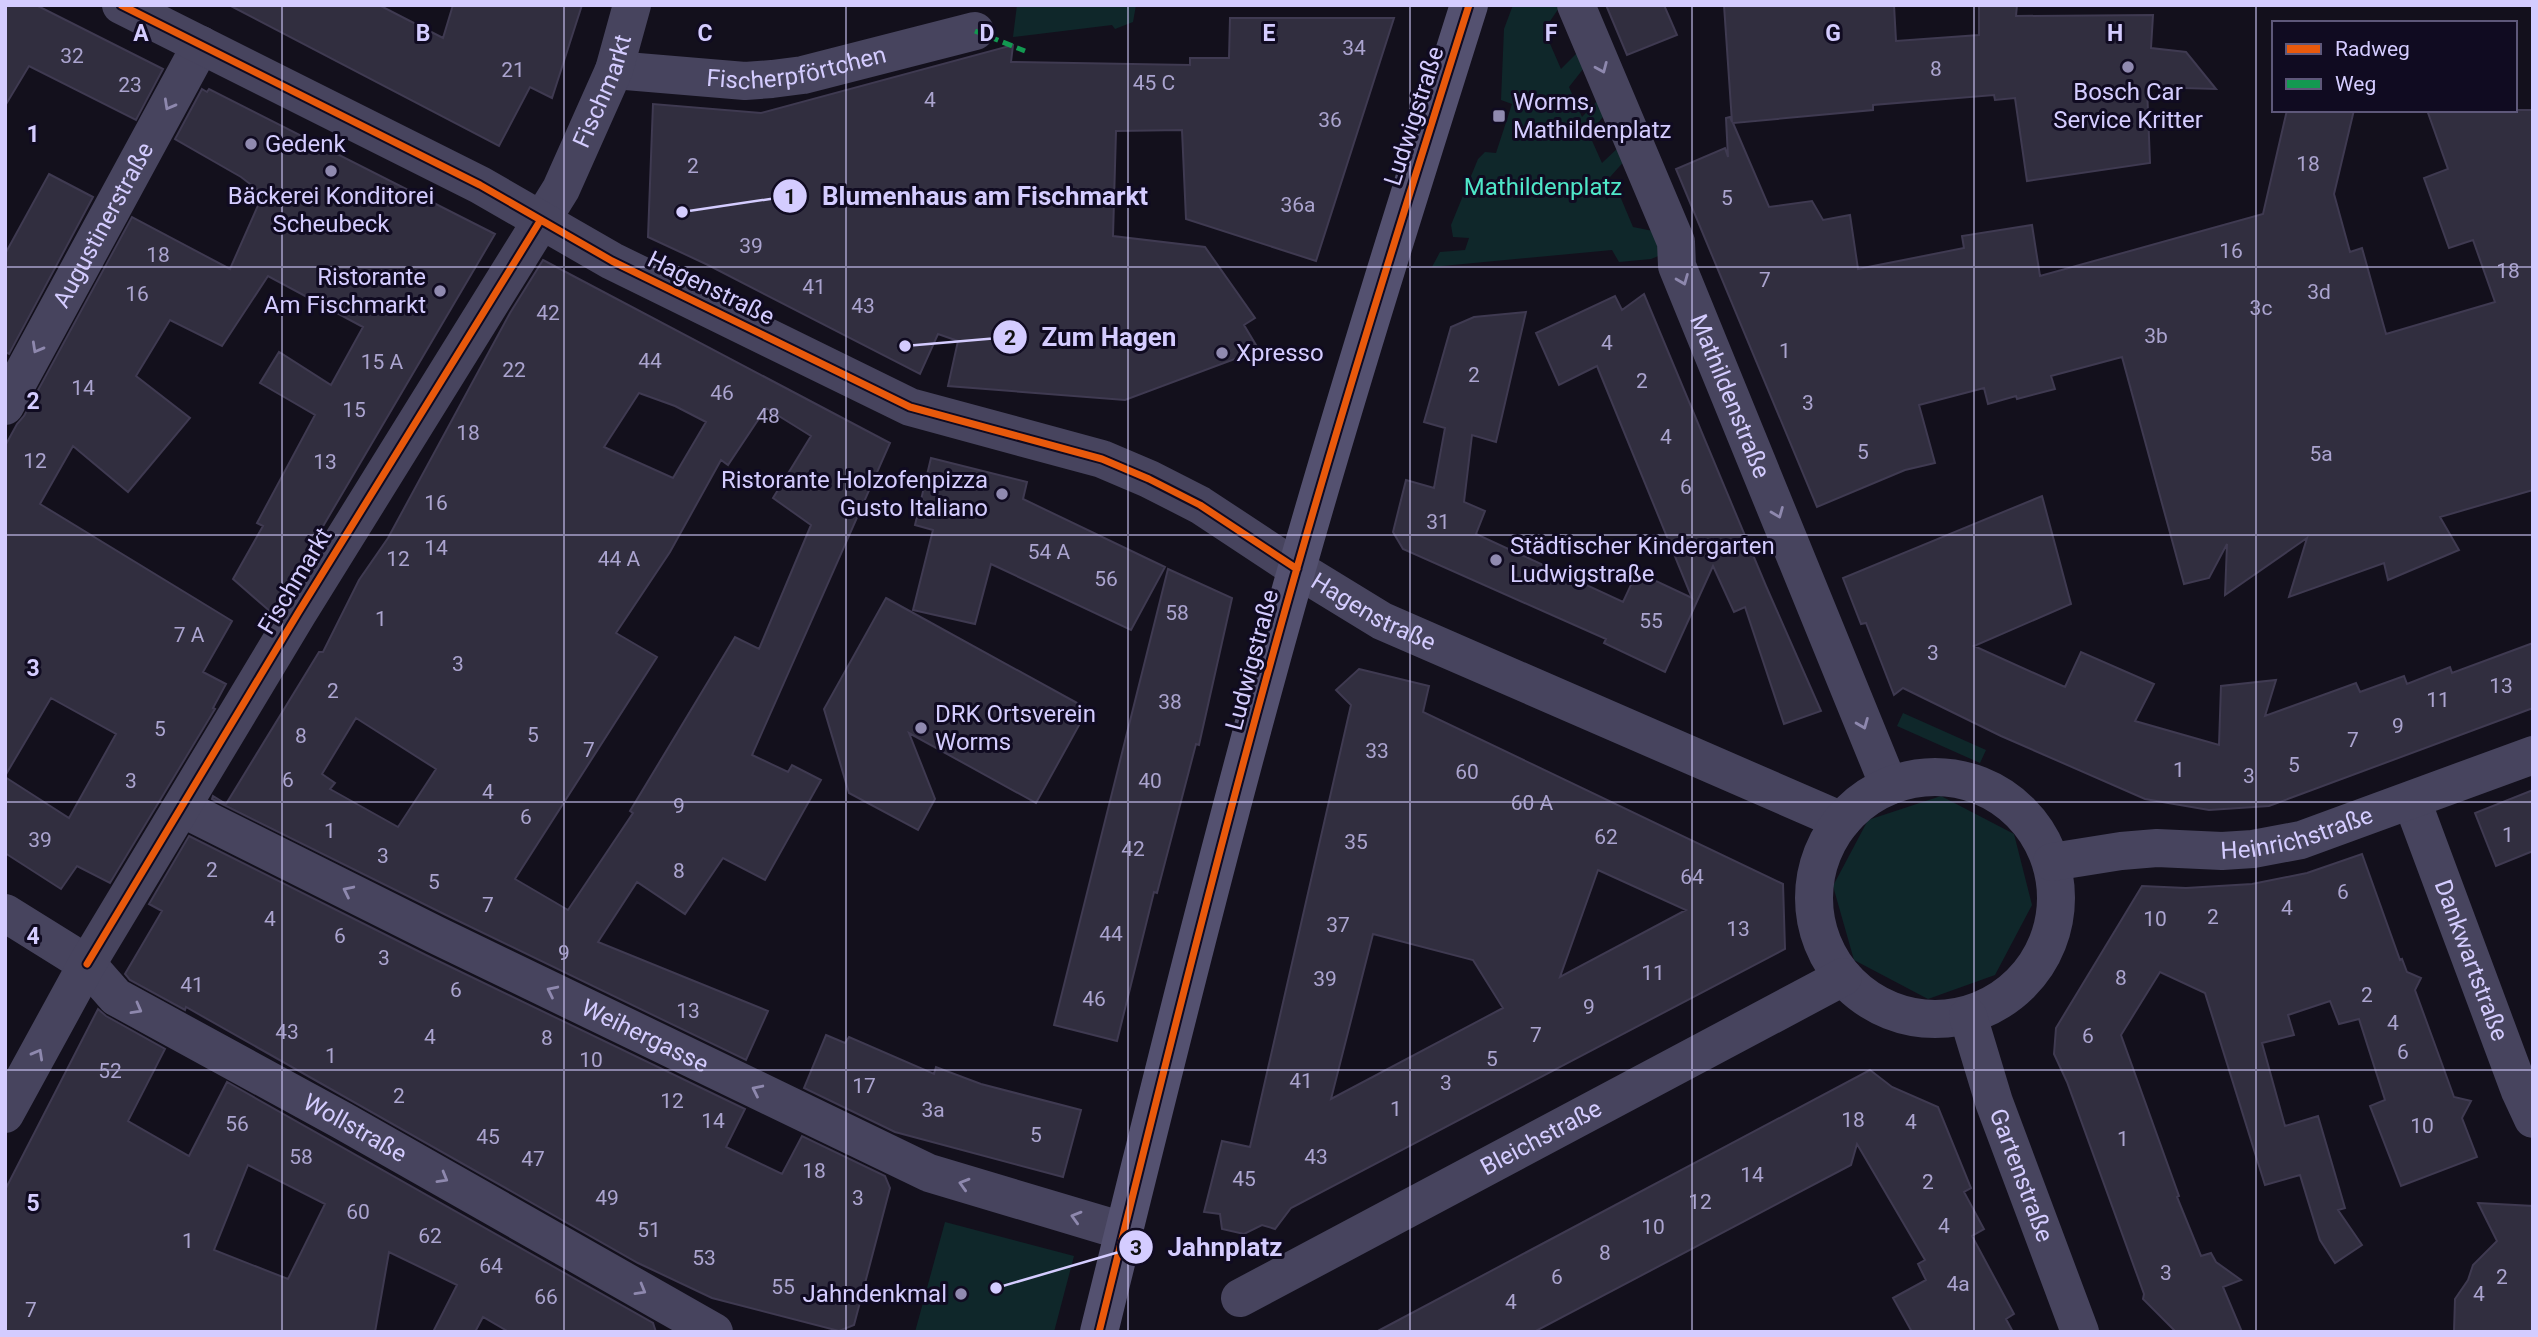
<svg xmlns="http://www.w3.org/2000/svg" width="2538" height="1337" font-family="Roboto,sans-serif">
  <rect width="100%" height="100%" fill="#13101c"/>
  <path fill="#0f272a" d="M1017 5H1136L1133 22 1115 29 1112 25 1013 37Z
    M1513 5H1561L1544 30 1561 69 1580 50 1587 64 1569 87 1582 117 1601 97 1607 112 1589 134 1602 163 1621 145 1627 158 1602 186 1607 200 1609 195 1617 189 1633 227 1658 232 1661 255 1651 259 1619 262 1612 250 1432 267 1440 252 1465 250 1469 238 1453 237 1451 225 1478 159 1485 152 1496 153 1512 104 1501 100 1504 29Z
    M1903 713 1986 750 1980 763 1897 726Z
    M1941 796 2014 834 2032 905 1995 975 1928 999 1854 960 1833 886 1868 820Z
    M945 1222 1074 1256 1054 1332H915Z"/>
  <path fill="#312e3f" stroke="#3f3a51" stroke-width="2" fill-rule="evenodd" d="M5 5H36L163 69 136 120 29 66 5 106Z
    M229 5H379L443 38 453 5H582L552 98 530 87 499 146Z
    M1606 5H1664L1677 35 1627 55Z
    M1724 5H1894L1896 41 1979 35V5H2017L2016 16 2153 15 2151 48 2186 52 2216 89 2147 87 2150 163 2027 181 2015 98 1995 100 1994 95 1873 105V110L1733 123 1769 207 1812 201 1823 220 1850 215 1858 269 1964 248 1962 236 2032 225 2040 276 2263 214 2287 110H2354L2334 194 2350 252 2362 248 2386 334 2495 302 2473 240 2449 248 2424 178 2448 169 2427 110H2533V490L2440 517 2459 550 2388 580 2384 563 2289 597 2307 538 2225 595 2227 544 2209 578 2184 584 2122 357 2051 376 2055 389 2017 399 2016 396 1988 404 1984 388 1919 405 1935 463 1905 470 1817 507 1676 169 1725 148 1728 157 1726 118 1730 117 1732 122Z
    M1230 18H1394L1316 261 1186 219 1182 130 1116 131 1113 236 1205 247 1255 318 1244 325 1259 350 1125 400 948 386 958 341 938 334 920 374 708 265 648 237 653 104 761 113 1013 45 1011 62 1190 65V58H1229Z
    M202 89 207 92 209 89 495 234 272 613 233 579 263 526 257 523 315 415 260 383 279 352 331 385 363 327 268 276 222 346 170 320 136 376 190 418 128 492 73 446 40 504 232 621 203 672 226 684 213 708 215 709 110 883 77 866 61 889 5 853V777L69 818 116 734 51 698 5 776V446L17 424 24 416 132 217 230 269 263 194 241 177 175 139Z
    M49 174 93 197 9 354 5 352V254Z
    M543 260 890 443 752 755 788 772 792 765 821 780 765 880 723 858 685 914 637 882 598 942 768 1011 746 1060 446 915 212 799 213 796 226 804 319 652H323L359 580 388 538 510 313ZM639 393 675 406 706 422 673 478 604 447ZM766 408 811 436 773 498 811 525 759 649 735 637 630 811 633 813 568 910 515 879 657 657 616 633 670 552 721 460 728 465ZM356 718 436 769 398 827 330 789 335 783 322 774Z
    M1644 294 1766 586 1821 711 1784 724 1745 607 1734 612 1713 566 1665 672 1604 643 1606 639 1403 549 1393 532 1406 480 1434 488 1445 428 1424 422 1451 327 1474 317 1526 312 1496 442 1472 435 1464 502 1485 511 1476 534 1623 602 1637 572 1692 598 1597 366 1559 385 1536 333 1615 296 1622 310Z
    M931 458 1027 482 1023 499 1165 567 1131 630 991 564 975 624 913 610 933 530 915 525Z
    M2042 496 2071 604 1974 646 2065 687 2081 652 2154 684 2135 721 2219 745 2221 686 2276 680 2265 716 2356 683 2360 692 2404 676 2407 684 2450 667 2452 673 2533 643V708L2269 806 2209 810 2145 799 2001 736 1903 688 1894 695 1866 623 1861 624 1843 578Z
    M1168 569 1232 598 1199 745 1196 744 1157 893 1154 892 1117 1041 1054 1025Z
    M886 598 1088 709 1036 803 909 733 935 799 918 830 849 793 824 709Z
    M1359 669 1429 686 1423 712 1783 884 1785 949 1291 1208 1275 1229 1262 1225 1244 1234 1222 1229 1220 1214 1204 1212 1222 1141 1250 1147 1351 705 1336 690ZM1598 870 1686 910 1560 977ZM1373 934 1473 960 1503 1008 1331 1099Z
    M2533 790V851L2496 866 2475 813Z
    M189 836 426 955 745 1109 726 1147 782 1174 802 1136 885 1176 890 1188 854 1325 839 1331 712 1298 638 1263 186 1007 185 1010 130 980 125 974 162 911 149 904Z
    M2362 854 2400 960 2402 959 2407 972 2421 978 2415 990 2454 1097 2471 1101 2462 1118 2477 1157 2401 1186 2370 1106 2385 1100 2359 1019 2339 1024 2330 1001 2288 1015 2294 1035 2262 1043 2285 1126 2318 1116 2345 1208 2338 1210 2362 1245 2335 1263 2320 1240 2300 1175 2265 1185 2205 993 2160 972 2121 1035 2179 1196 2177 1197 2201 1256 2211 1253 2216 1262 2241 1280 2223 1287 2242 1332H2176L2143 1299 2144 1294 2067 1082 2054 1054 2056 1028 2142 886 2186 888 2252 884 2307 873Z
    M98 1009 106 1016 165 1049 128 1121 189 1156 227 1082 653 1323 656 1332H509L483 1317 475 1332H433L457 1285 389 1252 375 1332H5V1190ZM248 1165 325 1204 288 1279 214 1250Z
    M826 1035 845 1043 849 1037 934 1074 936 1067 981 1084 1081 1110 1063 1177 895 1132 804 1088Z
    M1870 1070 1892 1087 1938 1107 1971 1188 1964 1192 1984 1229 1972 1236 2014 1314 2006 1319 2013 1332H1912L1893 1298 1926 1280 1918 1264 1925 1260 1857 1144 1851 1165 1534 1332H1376Z
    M2478 1203 2533 1206V1332H2454L2455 1299 2468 1280 2473 1265 2497 1241Z"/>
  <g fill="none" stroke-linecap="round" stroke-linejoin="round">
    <g stroke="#47445e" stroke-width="38">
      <path id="s1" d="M1576 5 1676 242 1677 266 1889 786"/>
      <path id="s2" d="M614 70 745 81 772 79 803 75 975 31"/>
      <path id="s3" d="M5 406 201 45"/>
      <path id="s4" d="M1297 569 1382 621 1842 821"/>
      <circle cx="1935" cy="898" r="121"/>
      <path id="s5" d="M2412 801 2520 1091 2533 1119"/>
      <path id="s6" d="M182 808 436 935 929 1173 1123 1231"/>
      <path id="s7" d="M2052 862 2121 851 2157 848 2222 851 2253 849 2301 840 2533 755"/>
      <path id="s8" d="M5 913 87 964 116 997 343 1121 714 1332"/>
      <path id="s9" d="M1968 1016 1994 1102 2080 1332"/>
      <path id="s10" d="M5 1114 87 964 298 613 561 189 614 70 632 5"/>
      <path id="s11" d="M1240 1298 1843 977"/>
    </g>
    <path stroke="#47445e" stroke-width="38" d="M121 5 480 185 612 261 910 407 1102 459 1149 479 1200 505 1297 569"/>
    <path stroke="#545170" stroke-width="38" d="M1099 1332C1162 1077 1225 821 1297 568 1351 379 1410 192 1469 5"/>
    <path stroke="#139951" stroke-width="5" stroke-dasharray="10 5" stroke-linecap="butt" d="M975 31 1025 51"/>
    <defs>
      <path id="cycleway" d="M121 5 480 185 612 261 910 407 1102 459 1149 479 1200 505 1297 569
        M87 964 298 613 540 221
        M1099 1332C1162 1077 1225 821 1297 568 1351 379 1410 192 1469 5"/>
    </defs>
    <use href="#cycleway" stroke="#100b21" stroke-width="11"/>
    <use href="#cycleway" stroke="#e8590c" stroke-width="7"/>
  </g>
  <defs><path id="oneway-chevron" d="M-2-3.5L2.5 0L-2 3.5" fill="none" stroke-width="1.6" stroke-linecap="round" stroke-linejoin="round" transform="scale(1.75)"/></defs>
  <g stroke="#8e88ae">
    <use href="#oneway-chevron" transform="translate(1602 68) rotate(67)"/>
    <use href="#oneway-chevron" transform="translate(169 105) rotate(119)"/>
    <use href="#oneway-chevron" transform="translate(1683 280) rotate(68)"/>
    <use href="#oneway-chevron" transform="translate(37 348) rotate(119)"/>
    <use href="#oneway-chevron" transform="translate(1778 513) rotate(68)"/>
    <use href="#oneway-chevron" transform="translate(1863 724) rotate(68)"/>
    <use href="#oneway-chevron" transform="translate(348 891) rotate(-154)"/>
    <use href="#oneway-chevron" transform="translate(552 991) rotate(-154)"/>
    <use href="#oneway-chevron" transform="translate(137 1009) rotate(29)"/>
    <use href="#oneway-chevron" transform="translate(38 1054) rotate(-61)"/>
    <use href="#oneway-chevron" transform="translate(757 1090) rotate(-154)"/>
    <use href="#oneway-chevron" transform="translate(443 1178) rotate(30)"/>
    <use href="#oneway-chevron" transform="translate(964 1184) rotate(-164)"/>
    <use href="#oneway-chevron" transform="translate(1076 1217) rotate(-164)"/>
    <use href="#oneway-chevron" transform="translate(641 1290) rotate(30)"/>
  </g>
  <path fill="none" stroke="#d4ccff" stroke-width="2" stroke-opacity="0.55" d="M282 5V1332M564 5V1332M846 5V1332M1128 5V1332M1410 5V1332M1692 5V1332M1974 5V1332M2256 5V1332M5 267H2533M5 535H2533M5 802H2533M5 1070H2533"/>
  <g fill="#908ab0" stroke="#100b21" stroke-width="2.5">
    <circle cx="2128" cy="67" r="7"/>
    <rect x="1492" y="109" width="14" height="14" rx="3.5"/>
    <circle cx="251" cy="144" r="7"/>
    <circle cx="331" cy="171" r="7"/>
    <circle cx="440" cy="291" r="7"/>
    <circle cx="1222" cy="353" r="7"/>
    <circle cx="1002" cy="494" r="7"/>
    <circle cx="1496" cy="560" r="7"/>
    <circle cx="921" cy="728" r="7"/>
    <circle cx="961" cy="1294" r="7"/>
  </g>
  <g text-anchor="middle" stroke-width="6" stroke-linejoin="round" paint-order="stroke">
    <g font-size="21" fill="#aba4cf">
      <text x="1354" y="55">34</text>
      <text x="72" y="63">32</text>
      <text x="1936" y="76">8</text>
      <text x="513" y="77">21</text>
      <text x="1154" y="90">45 C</text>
      <text x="130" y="92">23</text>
      <text x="930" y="107">4</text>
      <text x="1330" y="127">36</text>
      <text x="2308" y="171">18</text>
      <text x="693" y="173">2</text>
      <text x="1727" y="205">5</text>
      <text x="1298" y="212">36a</text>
      <text x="751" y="253">39</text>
      <text x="2231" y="258">16</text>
      <text x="158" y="262">18</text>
      <text x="2508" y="278">18</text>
      <text x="1765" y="287">7</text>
      <text x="814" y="294">41</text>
      <text x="2319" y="299">3d</text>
      <text x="137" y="301">16</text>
      <text x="863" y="313">43</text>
      <text x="2261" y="315">3c</text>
      <text x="548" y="320">42</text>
      <text x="2156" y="343">3b</text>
      <text x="1607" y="350">4</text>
      <text x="1785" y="358">1</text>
      <text x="650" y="368">44</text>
      <text x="382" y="369">15 A</text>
      <text x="514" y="377">22</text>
      <text x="1474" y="382">2</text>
      <text x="1642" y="388">2</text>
      <text x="83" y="395">14</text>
      <text x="722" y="400">46</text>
      <text x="1808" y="410">3</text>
      <text x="354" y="417">15</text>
      <text x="768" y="423">48</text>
      <text x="468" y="440">18</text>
      <text x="1666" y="444">4</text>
      <text x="1863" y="459">5</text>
      <text x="2321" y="461">5a</text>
      <text x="35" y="468">12</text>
      <text x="325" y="469">13</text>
      <text x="1686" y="494">6</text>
      <text x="436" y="510">16</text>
      <text x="1438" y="529">31</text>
      <text x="436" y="555">14</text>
      <text x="1049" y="559">54 A</text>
      <text x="398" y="566">12</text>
      <text x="619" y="566">44 A</text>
      <text x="1106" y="586">56</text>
      <text x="1177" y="620">58</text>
      <text x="381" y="626">1</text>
      <text x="1651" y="628">55</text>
      <text x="189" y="642">7 A</text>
      <text x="1933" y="660">3</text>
      <text x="458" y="671">3</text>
      <text x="2501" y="693">13</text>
      <text x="333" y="698">2</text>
      <text x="2438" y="707">11</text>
      <text x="1170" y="709">38</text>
      <text x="2398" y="733">9</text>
      <text x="160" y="736">5</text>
      <text x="533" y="742">5</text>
      <text x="301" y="743">8</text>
      <text x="2353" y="747">7</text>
      <text x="589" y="757">7</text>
      <text x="1377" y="758">33</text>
      <text x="2294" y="772">5</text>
      <text x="2179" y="777">1</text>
      <text x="1467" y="779">60</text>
      <text x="2249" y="783">3</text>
      <text x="288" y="787">6</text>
      <text x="131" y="788">3</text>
      <text x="1150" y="788">40</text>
      <text x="488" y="799">4</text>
      <text x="1532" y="810">60 A</text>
      <text x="679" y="813">9</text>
      <text x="526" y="824">6</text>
      <text x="330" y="838">1</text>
      <text x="2508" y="842">1</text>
      <text x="1606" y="844">62</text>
      <text x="40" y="847">39</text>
      <text x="1356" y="849">35</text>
      <text x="1133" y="856">42</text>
      <text x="383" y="863">3</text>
      <text x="212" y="877">2</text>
      <text x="679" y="878">8</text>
      <text x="1692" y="884">64</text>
      <text x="434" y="889">5</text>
      <text x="2343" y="899">6</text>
      <text x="488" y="912">7</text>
      <text x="2287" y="915">4</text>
      <text x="2213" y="924">2</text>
      <text x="270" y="926">4</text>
      <text x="2155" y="926">10</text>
      <text x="1338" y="932">37</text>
      <text x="1738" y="936">13</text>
      <text x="1111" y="941">44</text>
      <text x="340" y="943">6</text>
      <text x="564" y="960">9</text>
      <text x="384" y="965">3</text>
      <text x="1653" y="980">11</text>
      <text x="2121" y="985">8</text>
      <text x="1325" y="986">39</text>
      <text x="192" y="992">41</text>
      <text x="456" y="997">6</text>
      <text x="2367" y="1002">2</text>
      <text x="1094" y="1006">46</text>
      <text x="1589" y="1014">9</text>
      <text x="688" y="1018">13</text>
      <text x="2393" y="1030">4</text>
      <text x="287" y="1039">43</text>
      <text x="1536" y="1042">7</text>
      <text x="2088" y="1043">6</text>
      <text x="430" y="1044">4</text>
      <text x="547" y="1045">8</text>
      <text x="2403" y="1059">6</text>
      <text x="331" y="1063">1</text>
      <text x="1492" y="1066">5</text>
      <text x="591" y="1067">10</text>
      <text x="110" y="1078">52</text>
      <text x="1301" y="1088">41</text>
      <text x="1446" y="1090">3</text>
      <text x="864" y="1093">17</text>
      <text x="399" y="1103">2</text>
      <text x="672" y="1108">12</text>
      <text x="1396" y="1116">1</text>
      <text x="933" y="1117">3a</text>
      <text x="1853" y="1127">18</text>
      <text x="713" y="1128">14</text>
      <text x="1911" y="1129">4</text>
      <text x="237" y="1131">56</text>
      <text x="2422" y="1133">10</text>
      <text x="1036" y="1142">5</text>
      <text x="488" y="1144">45</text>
      <text x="2123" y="1146">1</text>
      <text x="301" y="1164">58</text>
      <text x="1316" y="1164">43</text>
      <text x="533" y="1166">47</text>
      <text x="814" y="1178">18</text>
      <text x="1752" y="1182">14</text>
      <text x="1244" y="1186">45</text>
      <text x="1928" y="1189">2</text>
      <text x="607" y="1205">49</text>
      <text x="858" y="1205">3</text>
      <text x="1700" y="1209">12</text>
      <text x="358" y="1219">60</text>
      <text x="1944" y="1233">4</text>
      <text x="1653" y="1234">10</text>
      <text x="649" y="1237">51</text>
      <text x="430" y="1243">62</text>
      <text x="188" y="1248">1</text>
      <text x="1605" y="1260">8</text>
      <text x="704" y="1265">53</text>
      <text x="491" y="1273">64</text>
      <text x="2166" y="1280">3</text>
      <text x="1557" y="1284">6</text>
      <text x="2502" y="1284">2</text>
      <text x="1958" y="1291">4a</text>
      <text x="783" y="1294">55</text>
      <text x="2479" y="1301">4</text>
      <text x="546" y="1304">66</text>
      <text x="1511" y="1309">4</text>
      <text x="31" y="1317">7</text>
    </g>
    <g font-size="24" fill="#d4ccff" stroke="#100b21">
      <text dy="8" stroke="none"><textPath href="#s2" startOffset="184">Fischerpförtchen</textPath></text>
      <text dy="8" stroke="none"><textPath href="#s10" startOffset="1186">Fischmarkt</textPath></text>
      <text transform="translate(1414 116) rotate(-72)" y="8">Ludwigstraße</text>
      <text dy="8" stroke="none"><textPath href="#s3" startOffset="206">Augustinerstraße</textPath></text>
      <text transform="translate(711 288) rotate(26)" y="8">Hagenstraße</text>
      <text dy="8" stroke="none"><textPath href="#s1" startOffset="422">Mathildenstraße</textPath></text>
      <text transform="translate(295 581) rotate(-59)" y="8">Fischmarkt</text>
      <text dy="8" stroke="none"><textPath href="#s4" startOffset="88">Hagenstraße</textPath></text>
      <text transform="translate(1252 660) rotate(-75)" y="8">Ludwigstraße</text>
      <text dy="8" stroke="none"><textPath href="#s7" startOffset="248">Heinrichstraße</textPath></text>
      <text dy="8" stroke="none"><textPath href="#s5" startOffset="170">Dankwartstraße</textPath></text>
      <text dy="8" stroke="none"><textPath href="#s6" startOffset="516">Weihergasse</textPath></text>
      <text dy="8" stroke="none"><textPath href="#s8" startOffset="413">Wollstraße</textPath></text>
      <text dy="8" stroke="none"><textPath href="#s11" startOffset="341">Bleichstraße</textPath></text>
      <text dy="8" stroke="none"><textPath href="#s9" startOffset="168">Gartenstraße</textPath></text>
    </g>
    <g font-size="24" fill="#d4ccff" stroke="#100b21" text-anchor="start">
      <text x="2128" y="100" text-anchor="middle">Bosch Car<tspan x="2128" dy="28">Service Kritter</tspan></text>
      <text x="1513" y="110">Worms,<tspan x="1513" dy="28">Mathildenplatz</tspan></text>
      <text x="265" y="152">Gedenk</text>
      <text x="331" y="204" text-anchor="middle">Bäckerei Konditorei<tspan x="331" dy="28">Scheubeck</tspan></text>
      <text x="426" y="285" text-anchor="end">Ristorante<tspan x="426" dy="28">Am Fischmarkt</tspan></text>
      <text x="1236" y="361">Xpresso</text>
      <text x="988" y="488" text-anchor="end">Ristorante Holzofenpizza<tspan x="988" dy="28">Gusto Italiano</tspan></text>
      <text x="1510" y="554">Städtischer Kindergarten<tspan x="1510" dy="28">Ludwigstraße</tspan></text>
      <text x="935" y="722">DRK Ortsverein<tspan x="935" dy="28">Worms</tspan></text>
      <text x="947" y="1302" text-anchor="end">Jahndenkmal</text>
    </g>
    <g font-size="24" fill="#4fe7c9" stroke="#100b21">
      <text x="1543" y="195">Mathildenplatz</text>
    </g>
  </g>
  <g font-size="23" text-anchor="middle" font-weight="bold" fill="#d4ccff" stroke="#100b21" stroke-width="6" stroke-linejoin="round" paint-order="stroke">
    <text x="141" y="41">A</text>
    <text x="423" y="41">B</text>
    <text x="705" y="41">C</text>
    <text x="987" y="41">D</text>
    <text x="1269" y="41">E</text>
    <text x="1551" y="41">F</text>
    <text x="1833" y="41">G</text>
    <text x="2115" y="41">H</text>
    <text x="33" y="142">1</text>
    <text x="33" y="409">2</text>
    <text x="33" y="676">3</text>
    <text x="33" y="944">4</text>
    <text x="33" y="1211">5</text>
  </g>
  <path fill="none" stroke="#d4ccff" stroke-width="2.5" d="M682 212L790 196M905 346L1010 337M996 1288L1136 1247"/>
  <g fill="#d4ccff" stroke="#100b21" stroke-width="2.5">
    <circle cx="682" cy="212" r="7"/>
    <circle cx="905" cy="346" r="7"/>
    <circle cx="996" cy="1288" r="7"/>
    <circle cx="790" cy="196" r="18"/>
    <circle cx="1010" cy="337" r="18"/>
    <circle cx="1136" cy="1247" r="18"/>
  </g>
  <g font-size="21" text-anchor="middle" font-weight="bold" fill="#111">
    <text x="790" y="204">1</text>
    <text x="1010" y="345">2</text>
    <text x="1136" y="1255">3</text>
  </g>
  <g font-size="26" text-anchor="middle" font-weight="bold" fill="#d4ccff" stroke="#100b21" stroke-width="6" stroke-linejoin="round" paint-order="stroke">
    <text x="985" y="205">Blumenhaus am Fischmarkt</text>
    <text x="1109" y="346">Zum Hagen</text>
    <text x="1225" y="1256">Jahnplatz</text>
  </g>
  <rect width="2538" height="1337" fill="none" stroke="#d4ccff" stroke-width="14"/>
  <rect x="2272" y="21" width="245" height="91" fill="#100b21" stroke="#5e587a" stroke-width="2"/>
  <rect x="2286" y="44" width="35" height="10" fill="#e8590c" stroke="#5e587a" stroke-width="2"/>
  <text x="2335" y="56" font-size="21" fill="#d4ccff">Radweg</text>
  <rect x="2286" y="79" width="35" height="10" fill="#139951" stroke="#5e587a" stroke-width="2"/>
  <text x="2335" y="91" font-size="21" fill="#d4ccff">Weg</text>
</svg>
